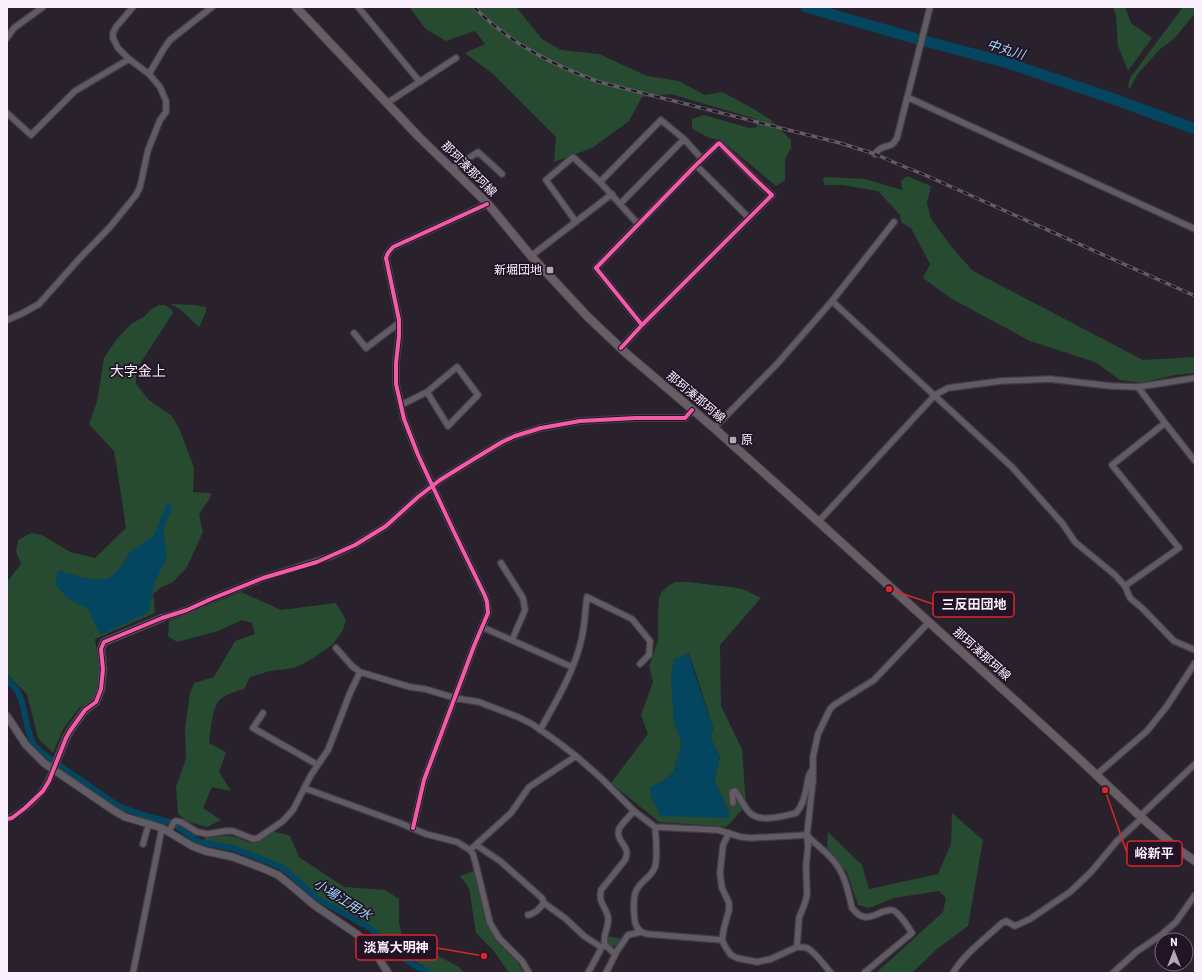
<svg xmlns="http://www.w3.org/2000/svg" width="1202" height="980" font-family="Barlow,'Noto Sans JP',sans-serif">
  <rect width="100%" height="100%" fill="#29212c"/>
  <path fill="#274b31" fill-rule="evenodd" d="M409 7H516L542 39 561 50 599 54 647 76 679 81 705 95 722 92 752 108 771 120 791 140V148L785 159V180L776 186 721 140 710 138 692 129V119L704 115 749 128 757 127 756 119 671 94 642 97 629 121 592 148 554 162 556 137 493 74 465 53 485 44 475 31 446 41 426 29Z
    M1113 7H1125L1131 23 1152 38 1128 71 1118 46 1116 16Z
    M1183 7H1195V13L1174 39 1159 50 1137 75 1130 89 1128 86 1130 78Z
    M907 176 931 186 927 203 931 219 954 250 973 271 1143 360 1195 357V373L1175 375 1141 383 1120 380 1095 362 1030 341 952 299 923 278 930 264 911 228 901 222 900 215 878 191 843 185H825L823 181 824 177 865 179 902 190 901 181Z
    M171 304 195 305 206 307V312L199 327 182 311Z
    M159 305H165L172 310 173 313 138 367 136 373V384L149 400 172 416 180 430 194 468 193 492 211 493 210 498 199 514 203 532 187 567 173 582 162 587 153 594 155 613 95 639 99 671 95 699 80 707 63 729 53 753 38 738 27 694 7 675V582L21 564 16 552 18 540 31 533 42 535 70 552 95 558 126 528 119 481 114 451 89 424 97 402 104 358 116 340 131 324 145 316 150 310Z
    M676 582H689L738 588 747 591 761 598 720 645 721 706 742 749 746 806 726 827 659 822 611 783 648 734 641 715 653 682 649 666 658 641V613L659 599 661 593 669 585ZM689 653 713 727 711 739 720 757 714 780 727 807 650 787 662 782 673 773 682 744 674 721 671 675Z
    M241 592 281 610 336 603 346 620 343 630 333 644 312 659 294 668 270 671 250 677 244 689C236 691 223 695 218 702 212 711 210 733 209 743L226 752 219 772 231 791 212 787 203 808 221 820 207 827 188 822 178 814 176 787 186 759 185 729 190 693 194 683 214 677 235 641 255 634 252 623 242 620 218 631 177 642 168 636 169 621Z
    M952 813 983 840 968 926 937 949 912 973H876L943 912 946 898 939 891 894 898 869 908 858 905 847 872 827 849 828 832 862 865 869 889 938 874 951 844Z
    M273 831 290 836 299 857 344 887 385 890 399 899V922L402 937 459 967 464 973H434L396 949 370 927 319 898 291 872 281 866 230 845 203 842 205 838C213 838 221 835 230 836 236 837 240 838 245 841 256 846 264 838 273 831Z
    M474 871 487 925 497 941 518 963 524 973H509L494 951 476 933 469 888 460 876Z
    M606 936 622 939 617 946 611 947 607 944Z"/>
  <path fill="#044560" d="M168 501 172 508 163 529 167 558 156 579 148 613 100 635 88 609 68 599 55 584 58 570 89 579H108L122 566 129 553 154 535Z
    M689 653 694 672 713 727 711 739 720 757 714 780 727 807 730 818 661 816 651 797 650 787 662 782 673 773 682 744 674 721 671 675 674 659Z"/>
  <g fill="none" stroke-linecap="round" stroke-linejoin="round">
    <path stroke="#044560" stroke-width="6" d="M7 680C10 683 14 686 16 689 26 703 24 726 33 743 37 750 45 755 52 760
      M59 765 118 806 143 815 169 822
      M175 825 199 842 233 848 281 867 289 873 318 899 352 918 370 928 405 959 414 965 430 973"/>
    <path stroke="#044560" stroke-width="11" d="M806 7 917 39 1008 63 1111 98 1195 129"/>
    <defs>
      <path id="minor" d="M358 7 420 82
        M7 38 14 28 43 7
        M149 74 163 50 170 40 212 7
        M907 97 1195 229
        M387 103 456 58
        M7 113 31 135 75 91 129 59
        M875 154C876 152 878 150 880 149 888 143 890 150 897 138L930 7
        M696 165 749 218
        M452 169 478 152 502 174
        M600 182 661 120 684 139 702 159
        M620 204 684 139
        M576 222 546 180 573 157 600 182 638 224
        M531 256 612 194
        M832 301 1012 467 1062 523 1075 542 1115 575 1125 586 1130 598 1142 608 1174 641 1195 650
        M7 320 23 313 39 304 79 259 110 227 136 195 140 187 148 150 160 120 166 112V101L160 87 149 74 129 59 118 48 113 38V33L116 27 133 7
        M354 333 366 348 399 323
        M621 348 642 325 772 195 756 180 719 143 696 165 596 268 642 325
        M1138 387 1165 423 1195 461
        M401 405 427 392 457 367 478 395 448 426 427 392
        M714 428 777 364 832 301 894 222
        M819 521 935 395 948 388 1001 381 1050 379 1111 386 1138 387 1195 378
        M501 563 523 598 525 610 512 640
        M1125 586 1179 548 1112 465 1165 423
        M162 618 187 610 211 599 263 578 332 556 355 545 386 526 418 497 440 480 469 462 502 442 515 436 541 428 580 421 636 418H685L692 410
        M482 627 572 667
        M336 648 352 666 360 672 410 687 425 689 455 698 479 702 518 717 532 724 555 740 576 756 601 778 634 811 655 827 718 830 741 837 751 838 807 835
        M263 713 253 728 318 765
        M540 730C557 700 575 670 582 637 585 624 585 610 587 597L632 619 650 641 649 655 640 664
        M1096 775 1147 731 1167 706 1195 663
        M304 788 400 823 426 834 457 842 470 850 473 854 476 865 490 923 499 938 522 961 529 973
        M733 803 732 792 735 791 736 792C741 799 744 807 750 813 760 823 784 816 796 813 803 805 805 795 807 785 808 779 808 774 813 769
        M1140 816 1195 764
        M7 819C17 816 37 799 43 790 48 784 50 777 53 770
        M655 827C656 839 658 855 655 867 651 878 640 881 636 891 633 897 633 922 637 927 639 931 643 933 647 934L722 940
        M413 828 424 780 474 646 488 613 487 602 485 596 454 532 418 455 404 419 396 384V363L399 336V320L386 258 388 253 393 247 487 204
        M169 831 174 822 176 821 181 822 197 832 203 833 207 834 226 831H233L253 839 258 838 283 821 293 810 311 775 328 750 350 693 360 672
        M729 833 723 845 720 873 722 888 729 903V910L724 928 722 940 726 948 731 955 737 958 757 962 771 959 797 947C801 947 804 947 807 948 815 952 825 966 831 973
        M807 835C815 844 825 851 832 859 845 873 848 891 852 908 864 923 871 916 885 911 887 911 889 910 891 910 897 909 909 928 912 933L864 973
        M143 844 149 823
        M476 845 500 861 542 898 544 903 566 919 584 936 601 947 605 945
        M470 850 511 813 529 787 576 756
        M528 915C536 913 539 909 544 903
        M797 947 799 918 805 903 807 895 806 866 808 846 807 835 813 780V757L818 734 830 709 834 705 874 680 929 622
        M615 954 605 945C602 933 610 927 608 917 606 906 598 904 601 890L625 860C632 845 615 843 619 829 622 823 629 817 634 811
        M133 973 162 828
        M588 973 600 951 601 947
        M606 973 617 951 628 935 641 932
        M953 973C963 955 987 937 1002 923L1006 921 1015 926 1030 919 1070 892 1091 872 1117 841 1142 818
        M1113 973 1136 952 1161 935 1176 922 1195 895"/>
      <path id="tertiary" d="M7 716 26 745 44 763 113 810 125 817 162 828 192 846 205 851 233 857 262 868 278 875 293 887 314 905 358 935 369 945 378 957 388 973
        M53 770 66 738 70 731 85 710 96 702 101 689 103 669 101 649 104 642 162 618"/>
      <path id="primary" d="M296 7 419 137 488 204 531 256 587 316 627 354 714 428 821 524 1074 754 1142 818 1175 847 1195 861"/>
    </defs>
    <use href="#minor" stroke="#443c46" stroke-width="8"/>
    <use href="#tertiary" stroke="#443c46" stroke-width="9"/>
    <use href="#primary" stroke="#443c46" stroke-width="10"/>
    <use href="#minor" stroke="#615b64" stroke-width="5.5"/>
    <use href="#tertiary" stroke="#615b64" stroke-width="7"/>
    <use href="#primary" stroke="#685d65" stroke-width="8"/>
    <defs>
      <path id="rail" d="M474 7C509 43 553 65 599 82L840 143 875 154 900 165 925 175 1195 296"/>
    </defs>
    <use href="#rail" stroke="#625c64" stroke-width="3.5"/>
    <use href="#rail" stroke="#221326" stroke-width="2" stroke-dasharray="6" stroke-linecap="butt"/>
    <defs>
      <path id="cycleway" d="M621 348 642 325 772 195 756 180 719 143 696 165 596 268 642 325
        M7 819 12 818 25 808 43 791 49 781 66 738 70 731 85 710 96 702 101 689 103 669 101 649 104 642 162 618 187 610 211 599 263 578 317 562 355 545 386 526 418 497 440 480 469 462 502 442 515 436 541 428 580 421 636 418H685L692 410
        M413 828 424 780 474 646 488 613 487 602 485 596 454 532 418 455 404 419 396 384V363L399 336V320L386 258 388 253 393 247 487 204"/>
    </defs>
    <use href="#cycleway" stroke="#221326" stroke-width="6"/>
    <use href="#cycleway" stroke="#f35aa7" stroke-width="4"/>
  </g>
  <g fill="#b2a8b4" stroke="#221326" stroke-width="1.5">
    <rect x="546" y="266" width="8" height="8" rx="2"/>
    <rect x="729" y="436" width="8" height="8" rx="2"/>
  </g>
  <g text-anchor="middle" stroke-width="3.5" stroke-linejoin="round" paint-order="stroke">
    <g font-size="12" fill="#fbf0fe" stroke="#221326">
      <text transform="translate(469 169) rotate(45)" y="4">那珂湊那珂線</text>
      <text transform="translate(696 397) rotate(40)" y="4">那珂湊那珂線</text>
      <text transform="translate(982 654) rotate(42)" y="4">那珂湊那珂線</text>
    </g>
    <g font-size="12" fill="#fbf0fe" stroke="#221326" text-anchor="end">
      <text x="542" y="274">新堀団地</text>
      <text x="741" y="444" text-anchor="start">原</text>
    </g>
    <g font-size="13" font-style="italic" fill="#9ad7f8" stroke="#221326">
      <text transform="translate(1006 49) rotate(17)" y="5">中丸川</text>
      <text transform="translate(343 899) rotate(32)" y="5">小場江用水</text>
    </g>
    <g font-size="14" fill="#fbf0fe" stroke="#221326">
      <text x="138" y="376">大字金上</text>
    </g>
  </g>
  <path fill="none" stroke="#d62828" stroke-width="1.5" d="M889 589L933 604M1105 790L1127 853M484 956L437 948"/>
  <g fill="#d62828" stroke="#221326" stroke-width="1.5">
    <circle cx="889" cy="589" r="4"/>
    <circle cx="1105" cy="790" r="4"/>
    <circle cx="484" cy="956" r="4"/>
  </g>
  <g fill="#221326" stroke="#d62828" stroke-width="1.5">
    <rect x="933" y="592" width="81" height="25" rx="4"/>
    <rect x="1127" y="841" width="55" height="25" rx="4"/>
    <rect x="356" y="935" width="81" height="25" rx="4"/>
  </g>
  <g font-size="13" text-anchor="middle" font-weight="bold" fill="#fbf0fe">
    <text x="974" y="609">三反田団地</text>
    <text x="1154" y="858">峪新平</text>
    <text x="396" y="952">淡嶌大明神</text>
  </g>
  <rect width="1202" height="980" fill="none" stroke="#fbf0fe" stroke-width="16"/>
  <g transform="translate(1174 952)"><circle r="19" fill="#221326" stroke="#796b7c"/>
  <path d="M0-3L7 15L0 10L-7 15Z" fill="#b2a8b4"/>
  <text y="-6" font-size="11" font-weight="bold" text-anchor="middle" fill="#fbf0fe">N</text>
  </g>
</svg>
